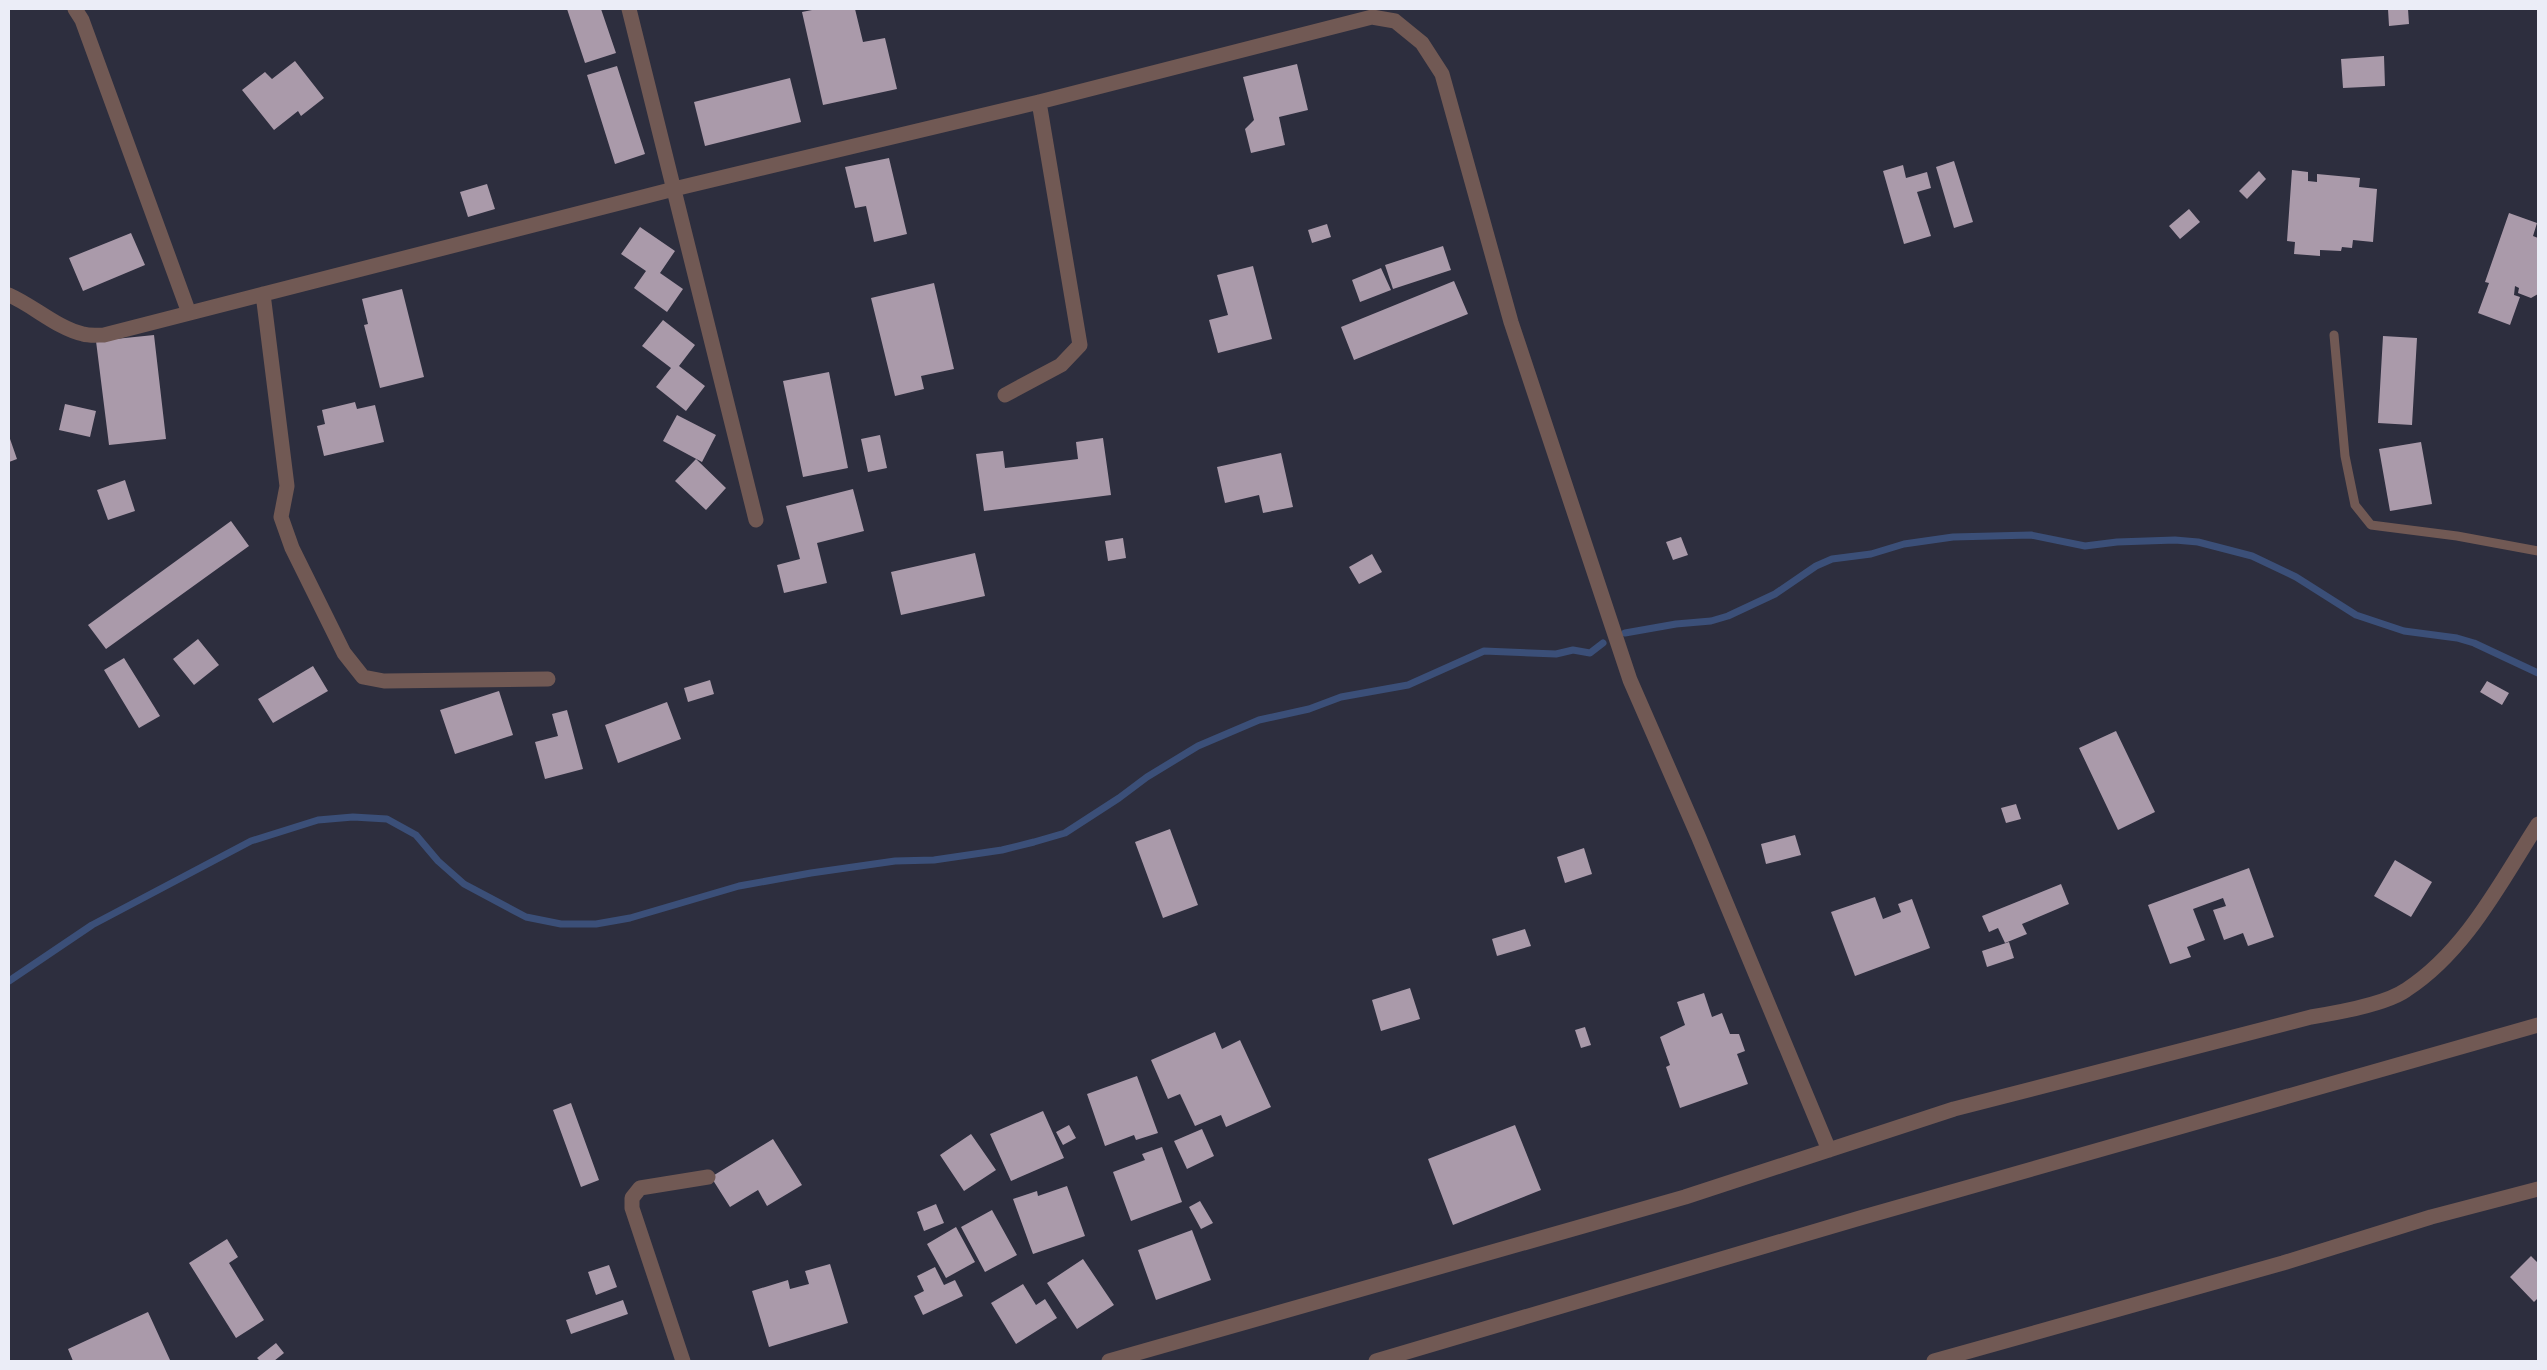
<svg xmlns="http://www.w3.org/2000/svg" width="2547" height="1370" font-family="'IBM Plex Sans',sans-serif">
  <rect width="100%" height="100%" fill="#2d2e3e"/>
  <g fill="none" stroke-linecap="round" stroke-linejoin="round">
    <path stroke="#3b4f78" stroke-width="7" d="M1625 633 1676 624 1711 621 1728 616 1775 594 1816 566 1832 559 1871 554 1904 544 1953 537 2031 535 2085 546 2117 542 2175 540 2198 542 2252 556 2296 577 2356 615 2404 631 2457 638 2474 643 2538 673
      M9 981 92 925 251 841 318 820 353 817 387 819 416 835 438 861 464 884 526 917 561 924H596L630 918 739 886 811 873 895 861 934 860 1002 850 1034 842 1065 833 1119 798 1147 777 1198 746 1259 720 1309 709 1341 697 1408 685 1484 651 1556 654 1573 650 1590 653 1603 643"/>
  </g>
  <path fill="#aa9aaa" d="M567 9H601L616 53 585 63Z
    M817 9H855L863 42 885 38 897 89 823 105 802 12Z
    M2388 9H2408L2409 24 2389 26Z
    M2384 56 2385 86 2343 88 2341 59Z
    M295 61 324 98 301 116 298 111 274 130 242 90 265 72 272 79Z
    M1297 64 1308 110 1279 117 1285 145 1251 153 1245 129 1254 120 1243 77Z
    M617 66 645 154 615 164 587 75Z
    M790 78 801 122 705 146 694 102Z
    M889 158 907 234 874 242 866 206 855 208 845 167Z
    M1954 161 1973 222 1954 228 1936 167Z
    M1903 165 1906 178 1927 172 1931 188 1917 192 1931 236 1904 244 1883 171Z
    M2292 170 2308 172V181L2317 182V174L2360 178 2359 187 2377 189 2373 242 2353 240 2352 248 2342 247 2341 251 2320 250V256L2294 254 2295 242 2287 241Z
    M2259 171 2266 179 2247 199 2239 191Z
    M487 184 495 209 468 217 460 192Z
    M2189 209 2200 222 2180 239 2169 226Z
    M2509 213 2537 223 2533 236 2538 238V294L2531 298 2518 293 2519 288 2515 286 2514 295 2520 297 2510 325 2478 313 2489 283 2485 282Z
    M1327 224 1331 237 1312 243 1308 230Z
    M640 227 675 251 660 273 683 289 667 312 634 288 646 271 621 254Z
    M131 233 145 265 83 291 69 258Z
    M1443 246 1451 270 1393 289 1385 265Z
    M1253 266 1272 339 1218 353 1209 320 1228 315 1217 275Z
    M1381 268 1391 290 1360 302 1352 280Z
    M1454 281 1468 314 1354 360 1341 327Z
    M934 283 954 369 921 376 924 389 895 396 871 298Z
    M402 289 424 377 380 388 364 325 368 324 362 299Z
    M663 320 695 345 679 366 705 386 686 411 656 387 671 368 642 346Z
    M154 335 166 439 109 445 96 341Z
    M2383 336 2417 338 2412 425 2378 423Z
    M829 372 848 468 803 477 783 381Z
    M355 402 357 409 375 405 384 442 324 456 317 426 325 424 322 410Z
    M65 404 96 411 90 437 59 430Z
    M677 415 716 435 702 462 663 441Z
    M880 435 887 468 868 472 861 439Z
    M9 436 17 459 9 462Z
    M1103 438 1111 495 984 511 976 454 1003 451 1005 468 1078 459 1076 442Z
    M2421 442 2432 504 2390 511 2379 449Z
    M1281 453 1293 507 1263 513 1259 495 1225 503 1217 467Z
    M696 459 726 488 706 510 675 481Z
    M125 480 135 511 108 520 97 490Z
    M853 489 864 531 817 543 827 583 784 593 777 565 800 559 786 506Z
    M231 521 249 546 106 649 88 625Z
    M1681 537 1688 555 1673 560 1666 542Z
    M1123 538 1126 558 1108 561 1105 541Z
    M975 553 985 596 901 615 891 572Z
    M1372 554 1382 572 1359 584 1349 567Z
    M198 639 219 665 194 685 173 659Z
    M124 658 160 716 139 728 104 670Z
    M313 666 328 691 273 723 258 699Z
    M710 680 714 694 688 702 684 688Z
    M2487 681 2509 693 2502 705 2480 692Z
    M499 691 513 735 455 754 440 710Z
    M667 702 681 739 618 763 605 725Z
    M567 710 583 769 545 779 535 742 558 736 552 714Z
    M2116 731 2155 812 2118 830 2079 748Z
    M2016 804 2021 819 2006 823 2001 808Z
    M1170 829 1198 905 1163 918 1135 842Z
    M1795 835 1801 855 1766 864 1761 844Z
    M1584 848 1592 874 1565 883 1557 857Z
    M2395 860 2432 882 2411 917 2374 896Z
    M2249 868 2274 937 2248 946 2243 933 2224 940 2213 910 2226 906 2223 898 2193 909 2205 940 2187 947 2191 957 2170 964 2148 905Z
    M2061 884 2069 904 2022 924 2027 934 2005 943 1998 928 1989 932 1982 916Z
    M1875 897 1883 919 1901 912 1898 904 1912 899 1930 948 1855 976 1831 912Z
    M1525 929 1531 946 1497 956 1492 939Z
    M2009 942 2014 958 1987 967 1982 951Z
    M1410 988 1420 1019 1381 1031 1372 1000Z
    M1704 993 1712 1017 1722 1013 1730 1034H1739L1745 1051 1737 1054 1748 1084 1680 1108 1666 1067 1670 1065 1660 1037 1685 1025 1677 1002Z
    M1585 1027 1591 1045 1581 1048 1575 1030Z
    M1215 1032 1222 1049 1240 1040 1271 1107 1226 1127 1221 1115 1195 1126 1180 1094 1168 1099 1151 1060Z
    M1137 1076 1158 1133 1136 1140 1134 1135 1105 1146 1087 1094Z
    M571 1103 599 1180 581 1187 553 1110Z
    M1043 1111 1064 1158 1011 1181 990 1134Z
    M1069 1125 1076 1138 1063 1145 1056 1132Z
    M1515 1125 1541 1190 1453 1225 1428 1159Z
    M1202 1129 1214 1156 1187 1169 1174 1141Z
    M971 1134 996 1170 964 1191 940 1155Z
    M773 1139 802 1185 767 1206 758 1190 730 1207 711 1177Z
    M1162 1147 1182 1202 1131 1221 1113 1172 1145 1160 1142 1154Z
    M1067 1186 1085 1236 1033 1254 1013 1199 1037 1191 1038 1196Z
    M1200 1201 1213 1223 1201 1229 1189 1207Z
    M936 1204 944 1223 924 1231 917 1212Z
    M992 1210 1017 1255 985 1272 961 1227Z
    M956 1227 975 1262 946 1278 927 1244Z
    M1192 1230 1211 1280 1156 1300 1138 1250Z
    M227 1239 238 1257 229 1263 264 1320 236 1338 189 1263Z
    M2531 1256 2538 1263V1298L2534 1302 2510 1277Z
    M1083 1259 1114 1305 1077 1329 1047 1283Z
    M830 1264 848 1323 769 1347 752 1291 788 1280 790 1289 809 1284 805 1271Z
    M609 1265 617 1287 596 1295 588 1272Z
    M935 1267 944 1285 955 1280 963 1296 923 1315 914 1296 924 1291 917 1276Z
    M1023 1284 1036 1305 1045 1299 1057 1318 1016 1344 991 1303Z
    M623 1300 628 1314 571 1334 566 1320Z
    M148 1312 170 1360 73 1361 68 1349Z
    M276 1343 284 1353 274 1361H260L257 1358Z"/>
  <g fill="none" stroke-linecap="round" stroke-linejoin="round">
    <path stroke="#715954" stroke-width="9" d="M2334 335 2345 456 2355 505 2371 525 2457 536 2538 551"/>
    <path stroke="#715954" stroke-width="15" d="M75 9 82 20 189 313
      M629 9 756 520
      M263 294 287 486 281 517 292 548 344 653 363 677 384 681 548 679
      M9 295C34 306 57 328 83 334 90 336 97 335 104 335L674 189 1039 102 1372 17 1395 21 1422 43 1442 74 1511 322 1630 680 1699 838 1829 1150
      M1005 395 1061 365 1080 345 1039 102
      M683 1361 632 1208V1198L640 1188 708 1177
      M1109 1361 1685 1197 1954 1109 2311 1017C2336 1013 2386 1004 2406 990 2466 951 2500 883 2538 824
      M1376 1361 1860 1218 2538 1025
      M1934 1361 2283 1263 2431 1217 2538 1189"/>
  </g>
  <rect width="2547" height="1370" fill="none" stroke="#ebedf7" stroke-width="20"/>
</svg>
